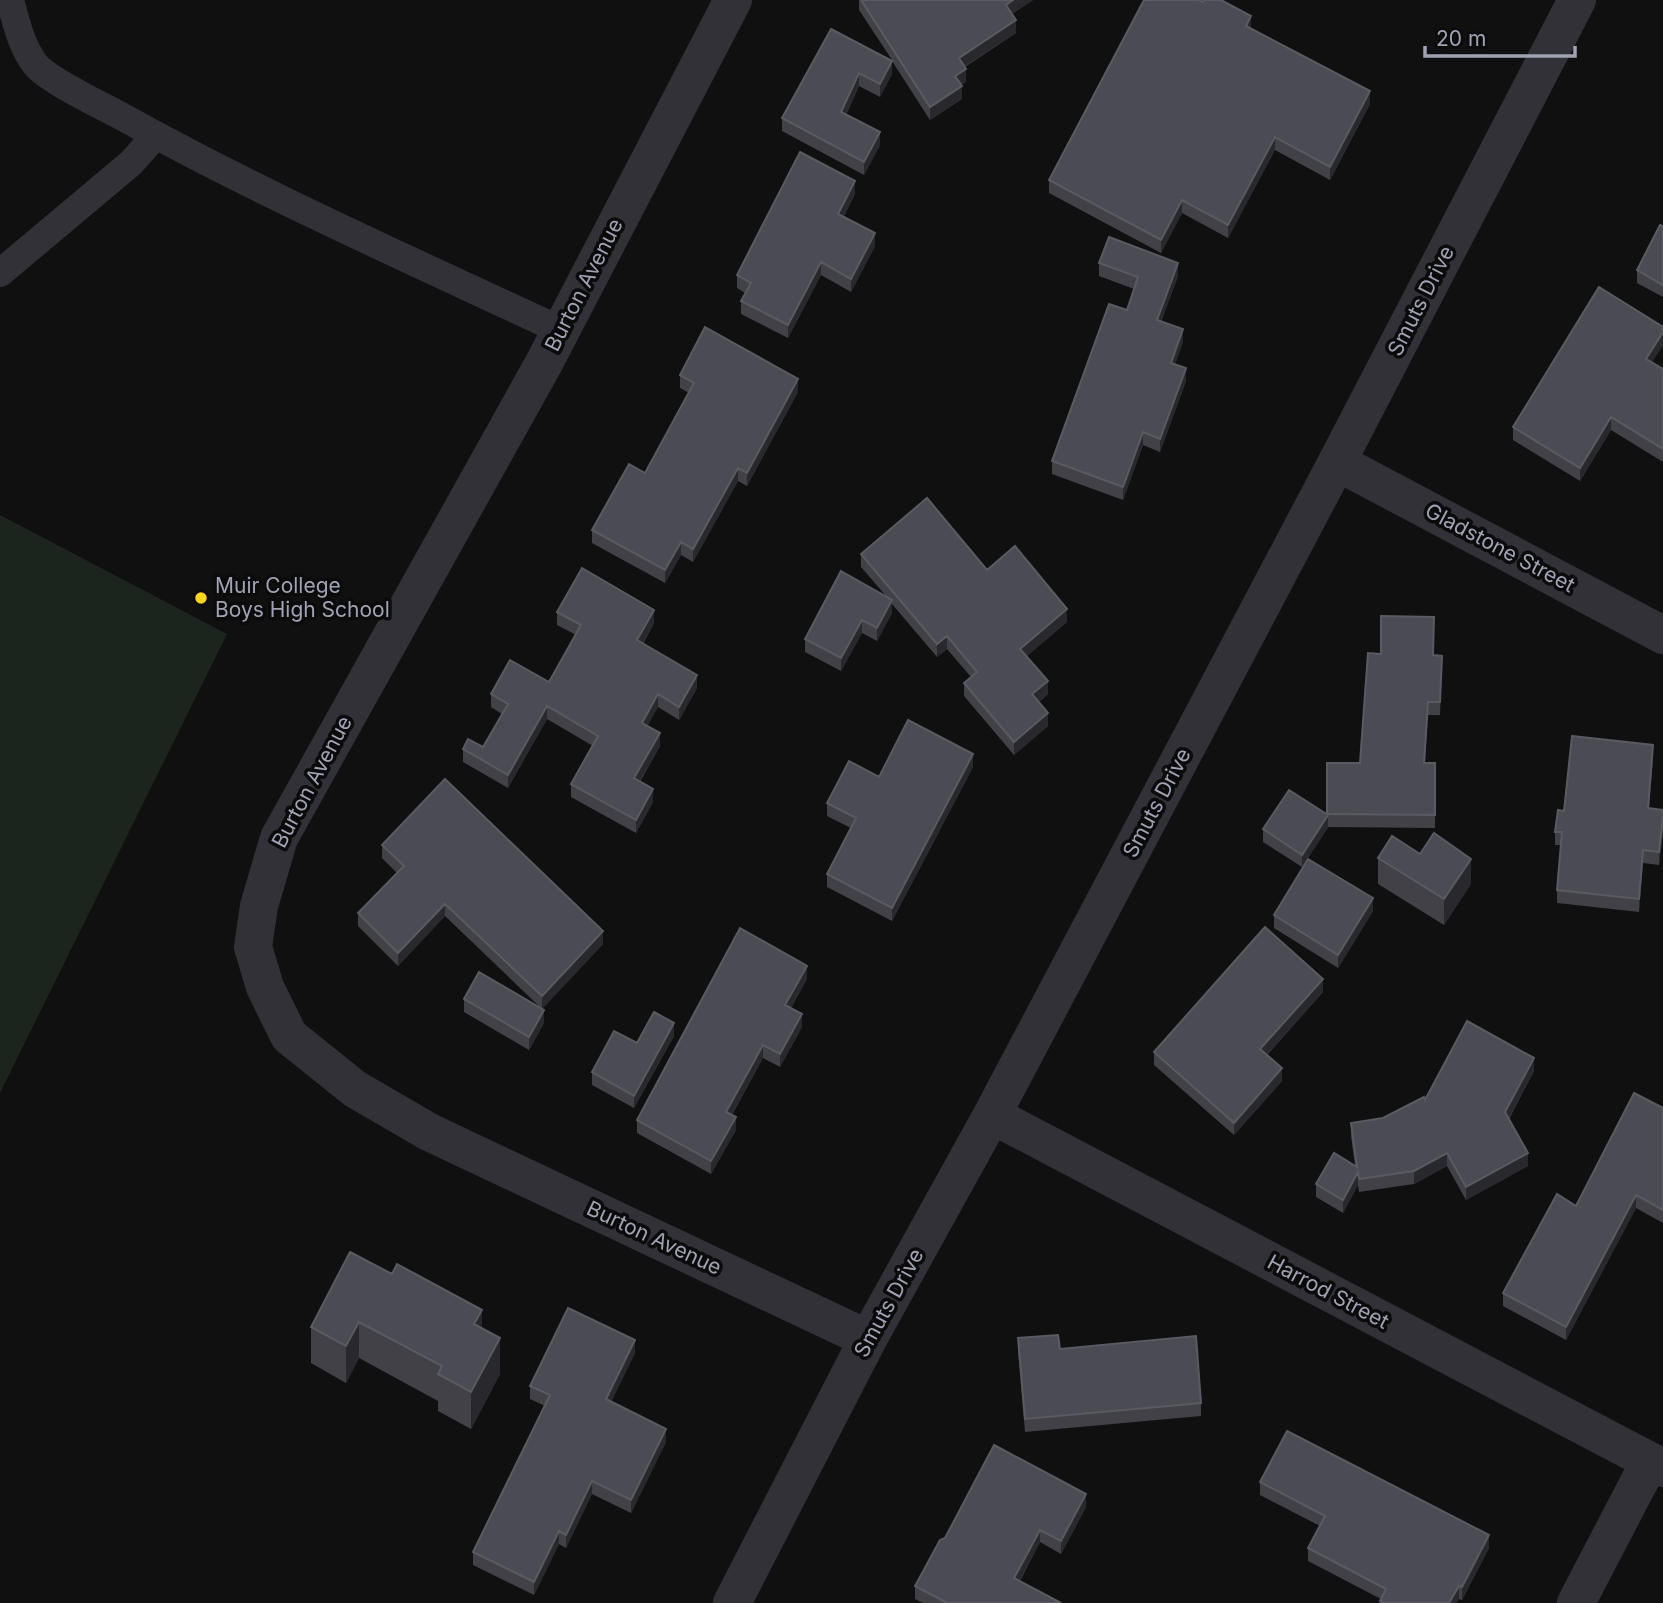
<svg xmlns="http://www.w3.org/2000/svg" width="1663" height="1603" font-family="Inter,sans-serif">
  <rect width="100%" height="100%" fill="#101011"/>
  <path fill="#1c241e" d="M0 515 227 634 0 1093Z"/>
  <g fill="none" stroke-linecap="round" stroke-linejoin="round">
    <path stroke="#313137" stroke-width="28" d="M10 0C16 21 21 46 35 64 47 80 101 105 121 116 263 195 413 261 560 330
      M0 273 131 163 156 135"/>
    <path stroke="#313137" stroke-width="38" d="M733 0 544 363 279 838 259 906 253 947 265 987 289 1036 355 1089 429 1132 868 1339
      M1337 462 1663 635
      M992 1115 1663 1468
      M732 1603 868 1339 992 1115 1337 462 1577 0
      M1576 1603 1650 1461"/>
  </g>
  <path fill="#414147" d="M859 0H1033L1012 14 1016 33 965 67 966 82 961 85 962 99 930 120 892 61V74L880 97 859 86 846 115 880 145 864 175 782 131V118L831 29 892 60 859 10Z
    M1251 28 1370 104 1330 180 1275 150 1228 238 1182 213 1161 253 1049 193V180Z
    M855 194 844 216 875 246 851 292 821 275 788 338 741 314V301L745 293 737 288V275Z
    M1663 226V297L1637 283V270Z
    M1099 263 1178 276 1161 322 1183 342 1175 364 1186 381 1160 452 1143 445 1123 500 1052 474V461L1127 310 1134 289 1099 276Z
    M1663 327V345L1652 362 1663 369V462L1611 430 1580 481 1513 440V427Z
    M680 375 798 392 747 486 738 481 693 562 681 555 665 583 592 543V530L645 473 689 393 680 388Z
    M861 554 987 570 1067 622 1027 656 1048 694 1039 702 1048 726 1014 755 964 696V683L971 677 947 649 937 657 892 604V613L877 641 862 633 841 671 805 652V639L886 596 861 567Z
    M557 612 654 623 643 644 697 688 679 720 658 707 647 726 660 746 640 782 653 802 636 833 571 797V784L593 746 547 719 508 788 463 762V749L483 747 502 714 491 707V694L549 682 576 635 557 625Z
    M1381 654 1442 656 1440 715H1428L1425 763H1435V828L1328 827 1302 867 1263 842V829L1327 814 1360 763Z
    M1653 758 1649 808 1663 810V831L1659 865 1643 863 1639 912 1557 903V890L1561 845H1555V832L1564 811Z
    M973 767 892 921 827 887V874L851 828 827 816V803L879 777Z
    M382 845 603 944 542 1009 445 916 398 966 358 926V913L397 873 382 858Z
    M1420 854 1471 884 1444 925 1378 884V858Z
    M1373 911 1338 968 1274 928V915Z
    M807 979 791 1008 802 1027 780 1067 763 1058 732 1115 736 1130 711 1174 637 1133V1120Z
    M1323 992 1267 1055 1282 1081 1234 1135 1154 1065V1052Z
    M464 999 544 1023 529 1050 464 1012Z
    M674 1036 634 1108 592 1085V1072L637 1043Z
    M1534 1071 1509 1119 1528 1166 1466 1200 1447 1166 1414 1184 1359 1192 1358 1185 1343 1213 1316 1197V1184L1355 1166 1351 1136V1123L1383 1118 1425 1100Z
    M1663 1108V1223L1636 1208 1566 1340 1503 1306V1293L1576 1206Z
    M350 1252 482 1328 500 1374 471 1429 438 1411V1401L359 1358 346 1383 311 1363V1327Z
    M1018 1338 1060 1349 1201 1403V1416L1025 1432 1018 1351Z
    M635 1353 611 1402 666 1442 631 1513 592 1494 566 1548 559 1544 534 1595 473 1565V1552L545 1406 530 1399V1386Z
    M1260 1482 1489 1548 1462 1600 1459 1599 1456 1603H1380L1381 1599 1308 1561V1548L1320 1526 1260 1495Z
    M1086 1507 1061 1554 1040 1542 1020 1581 1061 1603H923L915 1599V1586Z"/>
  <path fill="#29292d" d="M1013 0H1033L1006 18V5Z
    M1251 16V29L1246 26Z
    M1016 20V33L959 70V58Z
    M892 61V74L880 97V84Z
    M966 69V82L955 89V76Z
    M859 73V86L841 125V112Z
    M962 86V99L930 120V107Z
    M1370 91V104L1330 180V167Z
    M880 132V145L864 175V162Z
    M1275 137V150L1228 238V225Z
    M855 181V194L838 227V214Z
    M1182 200V213L1161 253V240Z
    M875 233V246L851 292V279Z
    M821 262V275L788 338V325Z
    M1178 263V276L1157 333V320Z
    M1183 329V342L1171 376V363Z
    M1663 332V345L1646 372V359Z
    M1186 368V381L1160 452V439Z
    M798 379V392L747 486V473Z
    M1611 417V430L1580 481V468Z
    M1143 432V445L1123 500V487Z
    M738 468V481L693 562V549Z
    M681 542V555L665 583V570Z
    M892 600V613L877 641V628Z
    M1067 609V622L1020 662V649Z
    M654 610V623L637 653V640Z
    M862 620V633L841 671V658Z
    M947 636V649L937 657V644Z
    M697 675V688L679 720V707Z
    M1048 681V694L1032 707V694Z
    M658 694V707L642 736V723Z
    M547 706V719L508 788V775Z
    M1048 713V726L1014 755V742Z
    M660 733V746L634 791V778Z
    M1653 745V758L1648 821V808Z
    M973 754V767L892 921V908Z
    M653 789V802L636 833V820Z
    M1328 815V828L1302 867V855Z
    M1663 818V831L1659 865V852Z
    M1643 850V863L1639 912V899Z
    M1471 859V884L1444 925V899Z
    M1373 898V911L1338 968V955Z
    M445 904V916L398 966V953Z
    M603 931V944L542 1009V996Z
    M807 966V979L785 1018V1005Z
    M1323 979V992L1260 1062V1049Z
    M544 1010V1023L529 1050V1037Z
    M802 1014V1027L780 1067V1054Z
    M674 1023V1036L634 1108V1096Z
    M763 1045V1058L726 1125V1112Z
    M1534 1058V1071L1505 1125V1112Z
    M1282 1068V1081L1234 1135V1123Z
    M736 1117V1130L711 1174V1161Z
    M1447 1153V1166L1414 1184V1171Z
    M1528 1153V1166L1466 1200V1187Z
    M1358 1172V1185L1343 1213V1200Z
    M1636 1195V1208L1566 1340V1327Z
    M482 1310V1346L474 1324Z
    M359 1322V1358L346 1383V1346Z
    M500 1338V1374L471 1429V1392Z
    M635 1340V1353L606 1412V1399Z
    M666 1429V1442L631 1513V1500Z
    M592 1481V1494L566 1548V1535Z
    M1086 1494V1507L1061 1554V1541Z
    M1040 1530V1542L1014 1591V1578Z
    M559 1531V1544L534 1595V1582Z
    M1489 1535V1548L1462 1600V1587Z
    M1459 1586V1599L1456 1603H1449Z"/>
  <path fill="#4b4c53" stroke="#595a62" stroke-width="2" d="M861 0H1013L1006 5 1016 20 959 58 966 69 955 76 962 86 930 107Z
    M1144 0H1199L1203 2 1204 0H1221L1251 16 1246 26 1370 91 1330 167 1275 137 1228 225 1182 200 1161 240 1049 180Z
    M831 29 892 61 880 84 859 73 841 112 880 132 864 162 782 118Z
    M800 152 855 181 838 214 875 233 851 279 821 262 788 325 741 301 751 283 737 275Z
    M1660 225 1663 226V285L1637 270Z
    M1109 237 1178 263 1157 320 1183 329 1171 363 1186 368 1160 439 1143 432 1123 487 1052 461 1109 304 1127 310 1138 277 1099 263Z
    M1599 287 1663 327V332L1646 359 1663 369V449L1611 417 1580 468 1513 427Z
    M705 327 798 379 747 473 738 468 693 549 681 542 665 570 592 530 629 464 645 473 694 383 680 375Z
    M927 498 987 570 1015 546 1067 609 1020 649 1048 681 1032 694 1048 713 1014 742 964 683 977 672 947 636 937 644 861 554Z
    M582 568 654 610 637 640 697 675 679 707 658 694 642 723 660 733 634 778 653 789 636 820 571 784 598 736 547 706 508 775 463 749 468 739 483 747 508 704 491 694 510 660 549 682 581 625 557 612Z
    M841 571 892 600 877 628 862 620 841 658 805 639Z
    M1381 616 1434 617 1433 655 1442 656 1440 702H1428L1424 763H1435V815L1327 814V763H1360L1368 653 1381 654Z
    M908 720 973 754 892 908 827 874 856 818 827 803 849 761 879 777Z
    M1572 736 1653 745 1648 808 1663 810V818L1659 852 1643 850 1639 899 1557 890 1562 832H1555L1558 810 1564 811Z
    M445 779 603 931 542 996 445 904 398 953 358 913 404 866 382 845Z
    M1289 790 1328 815 1302 855 1263 829Z
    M1434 833 1471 859 1444 899 1378 858 1392 836 1420 854Z
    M1308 859 1373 898 1338 955 1274 915Z
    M1265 927 1323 979 1260 1049 1282 1068 1234 1123 1154 1052Z
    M740 928 807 966 785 1005 802 1014 780 1054 763 1045 726 1112 736 1117 711 1161 637 1120Z
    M479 972 544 1010 529 1037 464 999Z
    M654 1012 674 1023 634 1096 592 1072 614 1031 637 1043Z
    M1467 1021 1534 1058 1505 1112 1528 1153 1466 1187 1447 1153 1414 1171 1359 1179 1358 1172 1343 1200 1316 1184 1334 1153 1357 1167 1351 1123 1383 1118 1424 1097 1425 1100Z
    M1634 1093 1663 1108V1210L1636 1195 1566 1327 1503 1293 1557 1194 1576 1206Z
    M350 1252 392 1274 397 1264 482 1310 474 1324 500 1338 471 1392 438 1374 442 1366 359 1322 346 1346 311 1327Z
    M568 1308 635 1340 606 1399 666 1429 631 1500 592 1481 566 1535 559 1531 534 1582 473 1552 550 1395 530 1386Z
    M1058 1335 1060 1349 1196 1336 1201 1403 1025 1419 1018 1338Z
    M1287 1431 1489 1535 1462 1587 1459 1586 1449 1603H1384L1380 1601 1386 1589 1308 1548 1325 1516 1260 1482Z
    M994 1445 1086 1494 1061 1541 1040 1530 1014 1578 1061 1603H947L915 1586 940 1540 945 1538Z"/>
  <circle fill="#fed51b" stroke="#0b0b0c" stroke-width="2.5" cx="201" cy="598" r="7"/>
  <g text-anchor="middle" stroke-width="7" stroke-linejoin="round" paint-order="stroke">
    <g font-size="21" fill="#a0a3b3" stroke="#0b0b0c">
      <text transform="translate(584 285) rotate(-63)" y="7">Burton Avenue</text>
      <text transform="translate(1421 301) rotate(-63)" y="7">Smuts Drive</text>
      <text transform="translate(1500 548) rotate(28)" y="7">Gladstone Street</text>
      <text transform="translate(312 782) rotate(-62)" y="7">Burton Avenue</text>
      <text transform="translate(1157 803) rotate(-62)" y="7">Smuts Drive</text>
      <text transform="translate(654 1238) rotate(25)" y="7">Burton Avenue</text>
      <text transform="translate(1328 1292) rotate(28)" y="7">Harrod Street</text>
      <text transform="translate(889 1303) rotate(-61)" y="7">Smuts Drive</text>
    </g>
    <g font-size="21" fill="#a0a3b3" stroke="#0b0b0c" text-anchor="start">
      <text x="215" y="593">Muir College<tspan x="215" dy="24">Boys High School</tspan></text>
    </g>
  </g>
  <path d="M1425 46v10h150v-10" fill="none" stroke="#a0a3b3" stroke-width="3.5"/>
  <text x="1436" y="46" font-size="21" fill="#a0a3b3" stroke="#0b0b0c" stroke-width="5" paint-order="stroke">20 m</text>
</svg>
